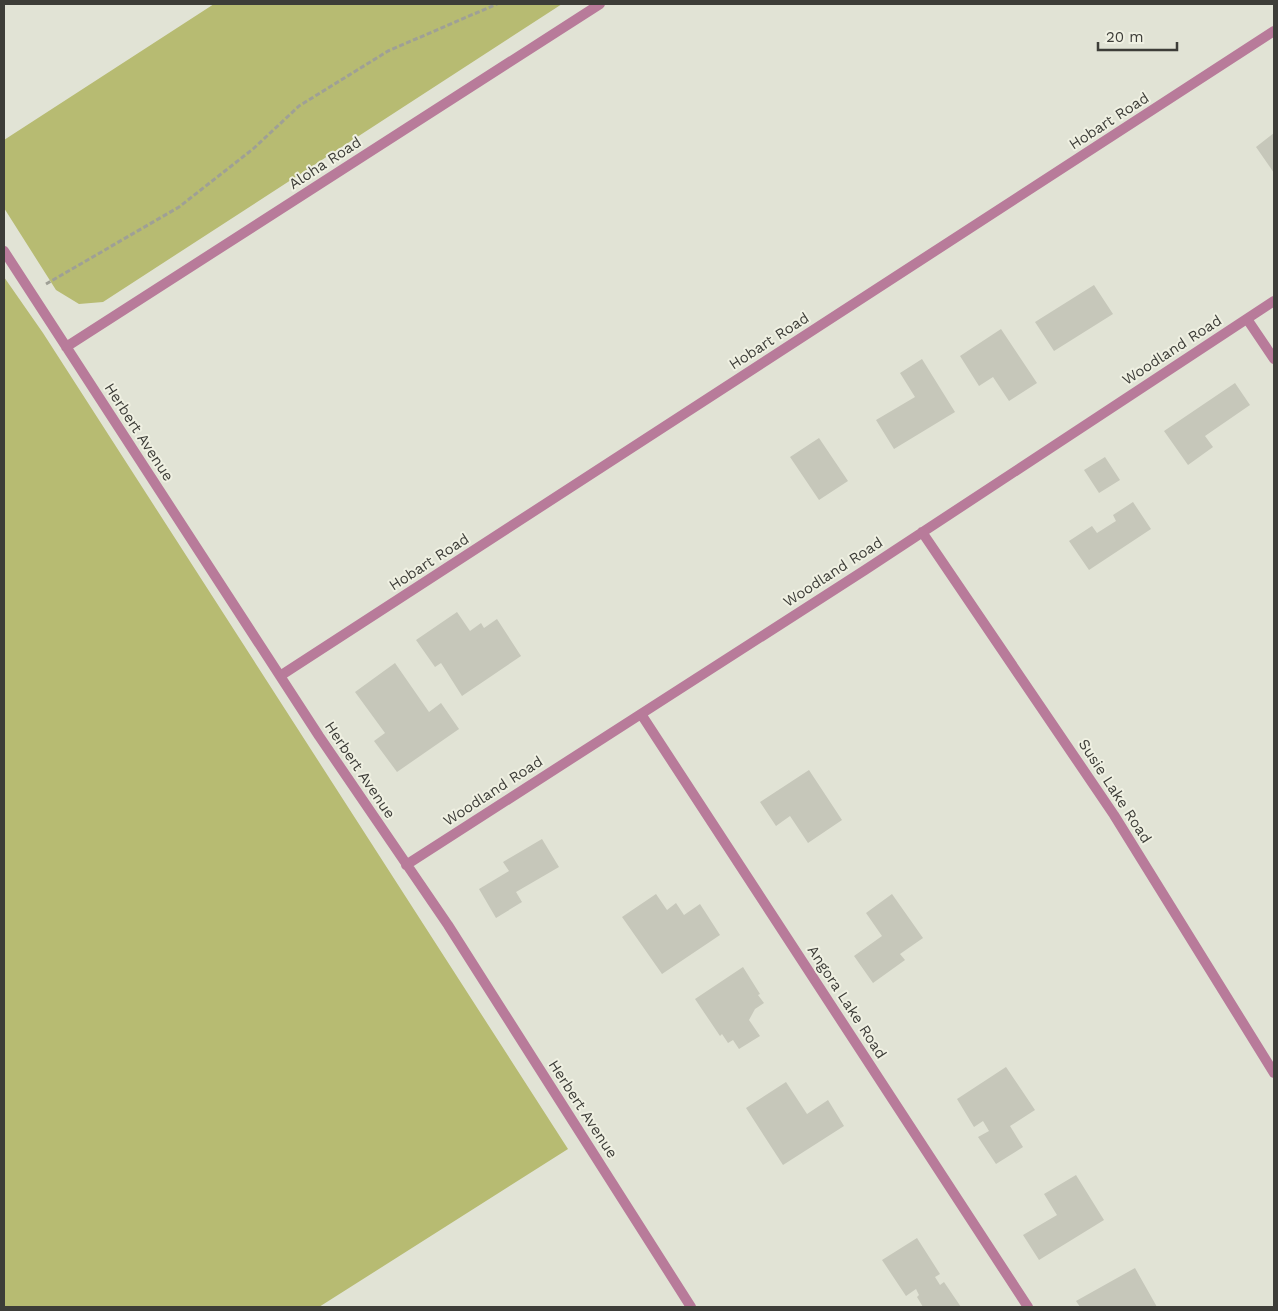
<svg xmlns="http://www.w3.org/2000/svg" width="1278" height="1311" font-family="'Work Sans',sans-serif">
  <rect width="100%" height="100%" fill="#e1e3d5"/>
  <path fill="#b7bb72" d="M214 4H562L103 302 79 304 56 290 4 208V140Z
    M4 277 43 333 568 1149 319 1307H4Z"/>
  <path fill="#c6c7ba" d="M1274 133V173L1256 147Z
    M1094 285 1113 314 1054 351 1035 322Z
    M1001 329 1037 383 1009 401 993 377 979 386 960 356Z
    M922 359 955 412 894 449 876 420 915 397 900 373Z
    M1235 383 1250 405 1205 436 1213 447 1188 465 1164 431Z
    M819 438 848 481 819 500 790 457Z
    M1105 457 1120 480 1099 493 1084 470Z
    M1133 502 1151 529 1089 570 1069 541 1092 526 1097 533 1116 521 1113 515Z
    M457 612 470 631 481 623 484 628 497 619 521 656 462 696 441 663 435 667 416 640Z
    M395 663 429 712 441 703 459 729 397 772 374 741 385 733 355 692Z
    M809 770 842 820 808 843 790 816 776 826 760 802Z
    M542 839 559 867 516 892 522 902 496 918 479 889 509 871 503 862Z
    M656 894 667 910 676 903 684 915 700 904 720 935 662 974 622 917Z
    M892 894 923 938 900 954 905 960 873 983 854 956 882 936 866 913Z
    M743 967 760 994 758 995 764 1003 755 1009 749 1020 760 1036 739 1049 733 1040 728 1043 722 1034 720 1036 695 999Z
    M1006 1067 1035 1110 1010 1126 1023 1147 996 1164 978 1137 989 1131 983 1121 974 1127 957 1099Z
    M786 1082 807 1114 828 1100 844 1126 783 1165 746 1108Z
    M1076 1175 1104 1220 1039 1260 1023 1235 1057 1215 1044 1194Z
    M917 1238 940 1274 935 1277 940 1285 944 1282 961 1307H923L917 1297 919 1295 916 1289 906 1296 882 1260Z
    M1135 1268 1157 1307H1080L1076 1301Z"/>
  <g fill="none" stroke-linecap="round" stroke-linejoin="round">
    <path stroke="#9fa096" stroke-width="3" stroke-dasharray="5 2.5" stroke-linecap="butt" d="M46 284 179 207 253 149 299 106 388 51 497 4"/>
    <path stroke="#b87b9a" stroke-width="10" d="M4 251 319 736 448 925 691 1307
      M1247 319 1274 359
      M66 347 600 4
      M922 532 1114 815 1274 1073
      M280 676 1274 31
      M641 714 1028 1307
      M406 865 865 570 1274 301"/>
  </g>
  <g text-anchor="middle" stroke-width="4" stroke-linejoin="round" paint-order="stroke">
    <g font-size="15" fill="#3d3d38" stroke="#eff0e2">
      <text transform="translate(1109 121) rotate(-33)" y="5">Hobart Road</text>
      <text transform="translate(325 163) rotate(-33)" y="5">Aloha Road</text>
      <text transform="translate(769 341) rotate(-33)" y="5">Hobart Road</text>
      <text transform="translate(1172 350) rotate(-33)" y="5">Woodland Road</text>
      <text transform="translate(139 432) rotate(57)" y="5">Herbert Avenue</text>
      <text transform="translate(429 562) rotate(-33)" y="5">Hobart Road</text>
      <text transform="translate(833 572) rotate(-33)" y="5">Woodland Road</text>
      <text transform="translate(360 770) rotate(56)" y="5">Herbert Avenue</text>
      <text transform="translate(493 791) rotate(-33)" y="5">Woodland Road</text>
      <text transform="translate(1115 791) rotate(57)" y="5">Susie Lake Road</text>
      <text transform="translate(847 1002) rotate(57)" y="5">Angora Lake Road</text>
      <text transform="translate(583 1109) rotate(57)" y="5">Herbert Avenue</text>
    </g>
  </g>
  <rect width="1278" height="1311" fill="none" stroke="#3d3d38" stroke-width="10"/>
  <path d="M1098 42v8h79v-8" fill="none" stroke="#3d3d38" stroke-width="2.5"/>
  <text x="1106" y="42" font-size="15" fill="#3d3d38" stroke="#eff0e2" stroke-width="4" paint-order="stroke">20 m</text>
</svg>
